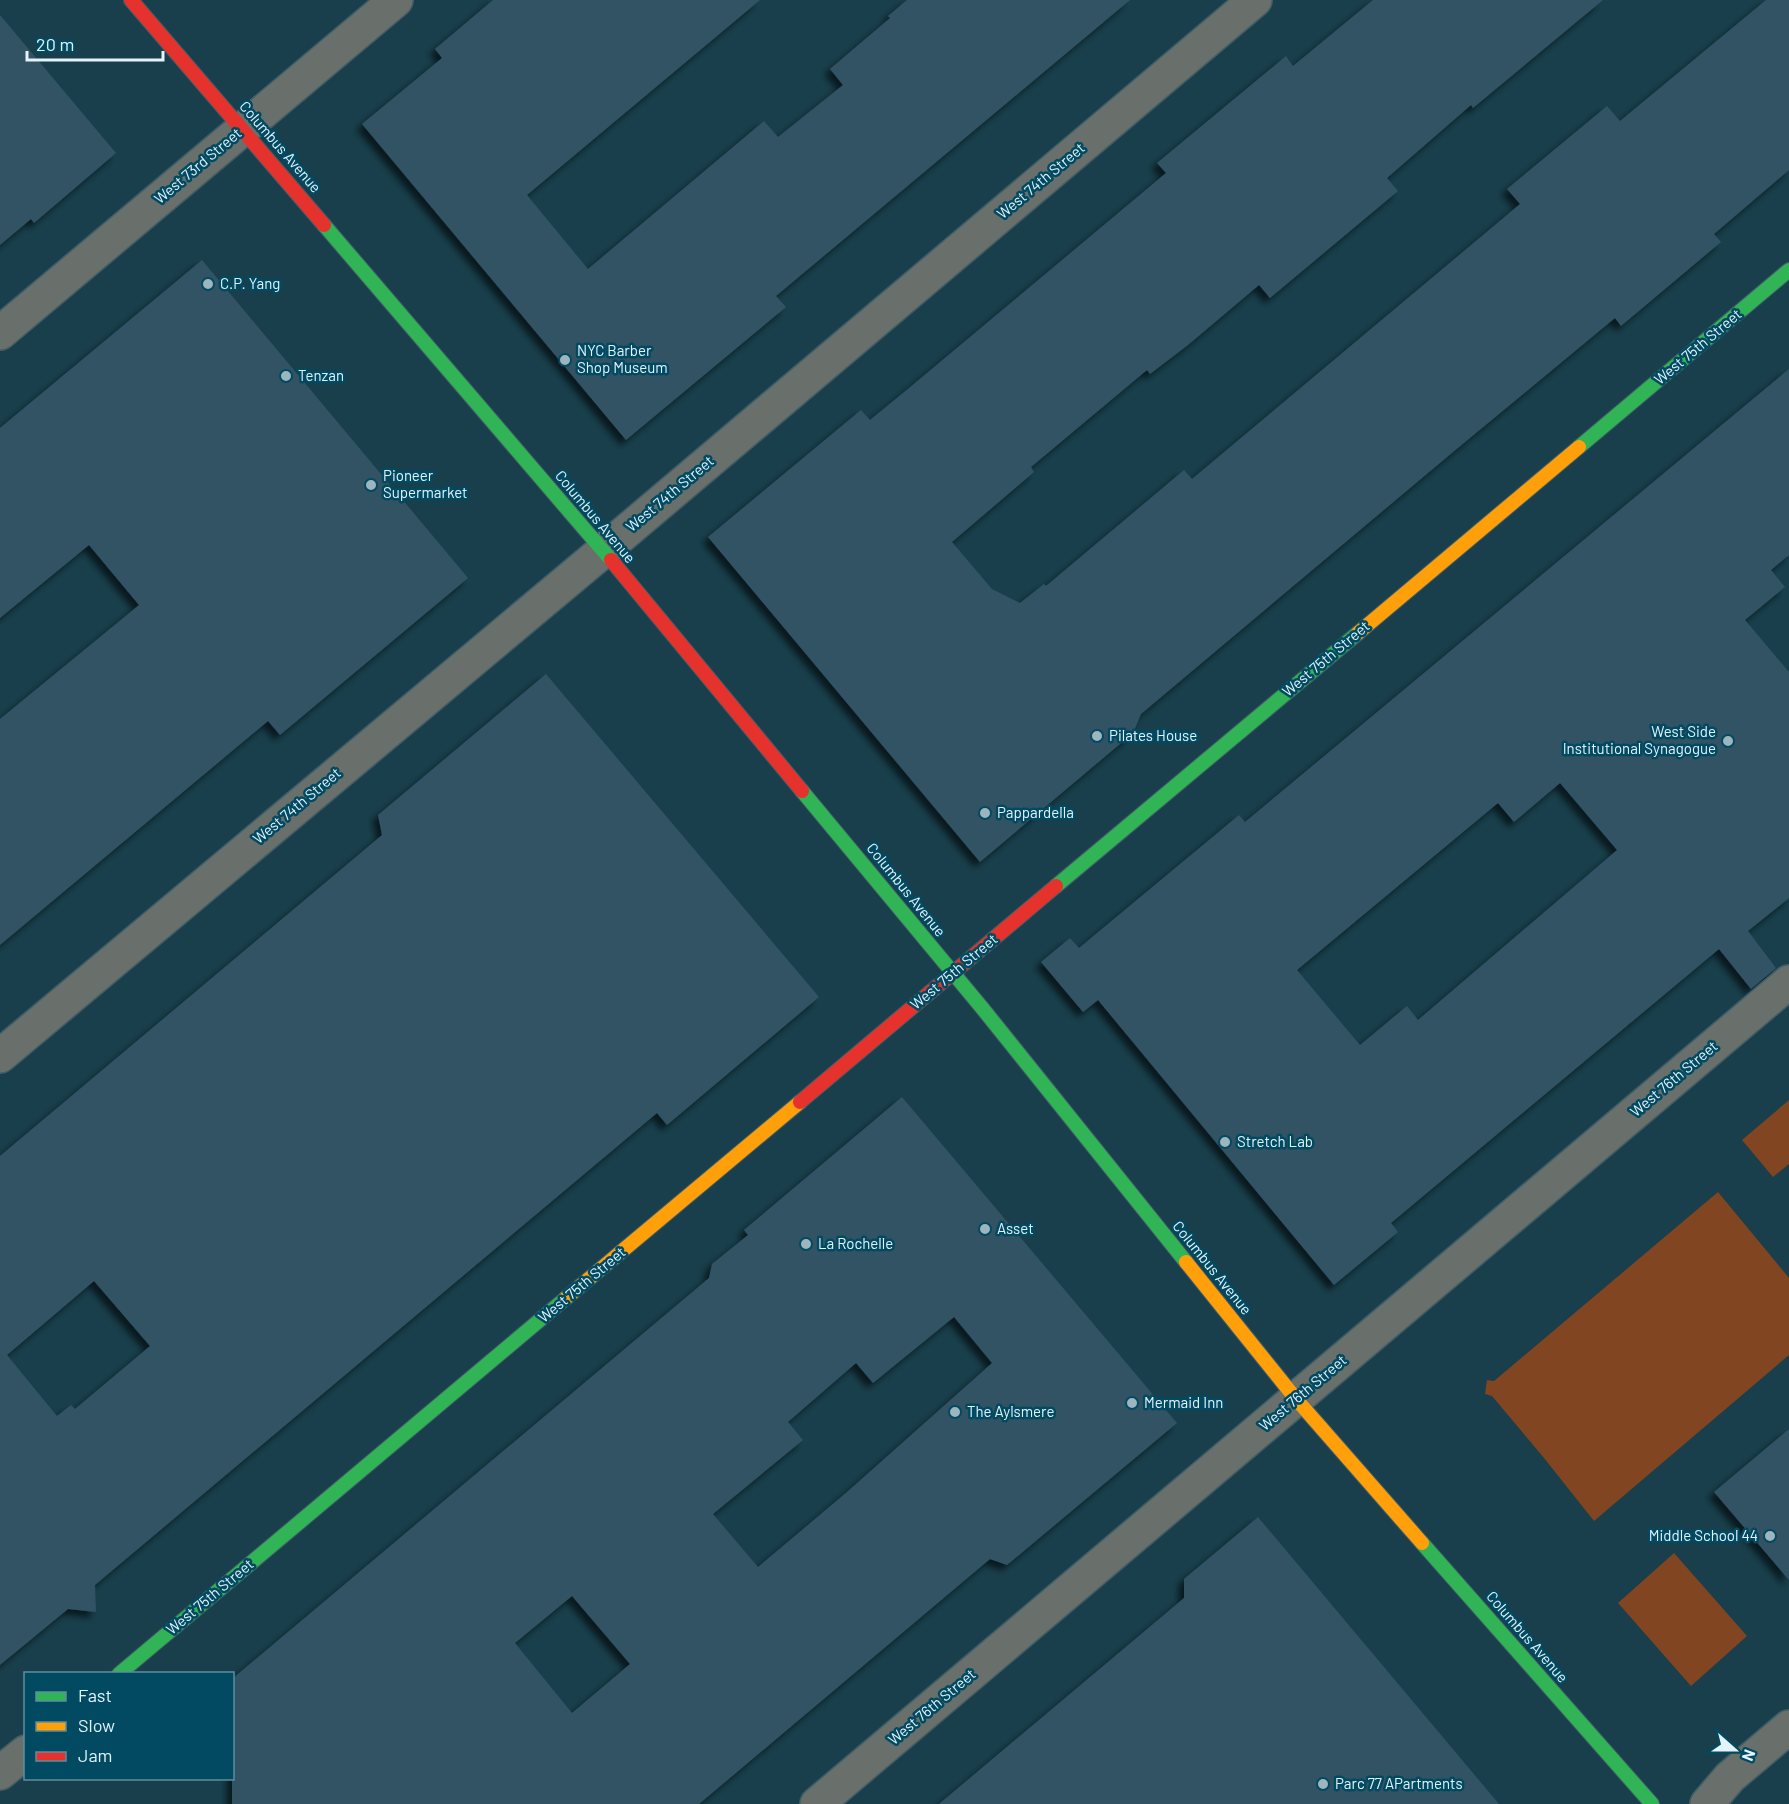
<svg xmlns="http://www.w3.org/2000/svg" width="1789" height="1804" font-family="Barlow,sans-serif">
  <defs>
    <filter id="shadow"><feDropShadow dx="-5.5" dy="5.5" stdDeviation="3" flood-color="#0009"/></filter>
  </defs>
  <rect width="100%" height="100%" fill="#183f4b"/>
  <path fill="#814521" d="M1789 1100V1164L1773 1177 1742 1140Z
    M1718 1192 1789 1278V1355L1594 1521 1544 1458 1492 1396 1485 1394 1487 1380 1494 1381Z
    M1674 1553 1747 1636 1691 1686 1618 1603Z"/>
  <path fill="#315364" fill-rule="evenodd" filter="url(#shadow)" d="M493 0H760L527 195 588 269 764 121 778 137 843 85 830 69 890 18 888 16 907 0H1130L776 296 786 307 626 440 362 124 442 58 435 49Z
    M1373 0H1603L1473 108 1471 105 1387 178 1398 191 1270 298 1259 285 1188 345 1150 374 1147 370 1031 467 1034 472 952 542 992 589 1020 603 1044 584 1046 586 1184 470 1192 479 1520 204 1507 189 1607 106 1620 121 1766 0H1789V170L1714 234 1721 242 1621 326 1615 318 1453 452 1141 714 1133 733 980 862 708 537 861 410 870 420 909 388 1166 173 1157 163 1286 56 1293 66Z
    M0 15 116 153 34 223 31 219 0 245Z
    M202 260 468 578 280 735 268 721 0 945V719L139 605 89 545 0 618V428Z
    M1789 369V555L1771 570 1785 587 1745 620 1789 672V898L1748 931 1776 968 1751 989 1719 949 1391 1223 1398 1232 1334 1285 1098 1000 1083 1012 1041 962 1070 938 1079 948 1239 815 1245 822ZM1560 783 1617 850 1418 1020 1407 1006 1360 1045 1297 970 1498 803 1514 822Z
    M546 674 819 997 667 1125 657 1113 95 1585 96 1612 68 1609 0 1665V1156L382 835 378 815ZM94 1281 150 1346 75 1409 71 1405 57 1416 7 1355Z
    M902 1097 1177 1423 1007 1565 990 1559 699 1804H232V1679L709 1278 712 1264 748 1235 744 1230ZM954 1317 992 1363 847 1492 758 1567 713 1514 803 1440 788 1422 856 1363 873 1383ZM572 1596 630 1664 572 1713 515 1643Z
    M1789 1429V1580L1714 1492Z
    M1258 1517 1499 1804H939L1184 1598V1579Z"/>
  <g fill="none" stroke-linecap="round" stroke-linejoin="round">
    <defs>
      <path id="street" d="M0 333 396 0
        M0 1056 603 551 1255 0
        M0 1773 26 1752
        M817 1804 1789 982
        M1707 1804 1730 1777 1789 1727"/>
      <path id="fast" d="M324 225 611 560
        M1579 447 1789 270
        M802 791 983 1009 1186 1262
        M1056 886 1358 633
        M1422 1543 1652 1804
        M119 1674 566 1298"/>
      <path id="slow" d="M1358 633 1579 447
        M1186 1262 1296 1399 1422 1543
        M566 1298 800 1102"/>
      <path id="jam" d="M131 0 324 225
        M611 560 802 791
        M800 1102 1056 886"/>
    </defs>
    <use href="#street" stroke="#415d67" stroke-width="36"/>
    <use href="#fast" stroke="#415d67" stroke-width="16"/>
    <use href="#slow" stroke="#415d67" stroke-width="16"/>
    <use href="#jam" stroke="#415d67" stroke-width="16"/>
    <use href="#street" stroke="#696f6a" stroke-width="33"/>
    <use href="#fast" stroke="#30b455" stroke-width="14"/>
    <use href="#slow" stroke="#ff9f0a" stroke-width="14"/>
    <use href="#jam" stroke="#e5322d" stroke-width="14"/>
  </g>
  <g fill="#9cb5bf" stroke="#024a61" stroke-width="2">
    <circle cx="208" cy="284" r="6"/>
    <circle cx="565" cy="360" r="6"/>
    <circle cx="286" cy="376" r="6"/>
    <circle cx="371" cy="485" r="6"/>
    <circle cx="1097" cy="736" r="6"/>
    <circle cx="1728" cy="741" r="6"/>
    <circle cx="985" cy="813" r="6"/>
    <circle cx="1225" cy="1142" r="6"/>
    <circle cx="985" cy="1229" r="6"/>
    <circle cx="806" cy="1244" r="6"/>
    <circle cx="1132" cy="1403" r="6"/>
    <circle cx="955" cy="1412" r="6"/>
    <circle cx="1770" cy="1536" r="6"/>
    <circle cx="1323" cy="1784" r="6"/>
  </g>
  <g text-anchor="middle" stroke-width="5" stroke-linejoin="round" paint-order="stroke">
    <g font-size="15" fill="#e3f4fd" stroke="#024a61">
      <text transform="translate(280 147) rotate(49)" y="5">Columbus Avenue</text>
      <text transform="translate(198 166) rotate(-40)" y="5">West 73rd Street</text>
      <text transform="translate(1041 181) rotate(-40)" y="5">West 74th Street</text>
      <text transform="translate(1698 347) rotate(-40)" y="5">West 75th Street</text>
      <text transform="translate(670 494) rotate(-40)" y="5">West 74th Street</text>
      <text transform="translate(595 517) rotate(50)" y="5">Columbus Avenue</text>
      <text transform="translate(1326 659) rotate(-40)" y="5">West 75th Street</text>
      <text transform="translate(297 806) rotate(-40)" y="5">West 74th Street</text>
      <text transform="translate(906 890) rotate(51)" y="5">Columbus Avenue</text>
      <text transform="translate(954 972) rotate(-40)" y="5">West 75th Street</text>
      <text transform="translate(1674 1079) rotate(-40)" y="5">West 76th Street</text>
      <text transform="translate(1212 1268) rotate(51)" y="5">Columbus Avenue</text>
      <text transform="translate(582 1285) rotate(-40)" y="5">West 75th Street</text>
      <text transform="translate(1303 1393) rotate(-40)" y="5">West 76th Street</text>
      <text transform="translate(210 1597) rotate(-40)" y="5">West 75th Street</text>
      <text transform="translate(1527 1637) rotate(49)" y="5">Columbus Avenue</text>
      <text transform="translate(932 1707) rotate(-40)" y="5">West 76th Street</text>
    </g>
    <g font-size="15" fill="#e3f4fd" stroke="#024a61" text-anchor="start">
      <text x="220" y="289">C.P. Yang</text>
      <text x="577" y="356">NYC Barber<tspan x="577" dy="17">Shop Museum</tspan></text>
      <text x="298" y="381">Tenzan</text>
      <text x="383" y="481">Pioneer<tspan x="383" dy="17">Supermarket</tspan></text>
      <text x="1716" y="737" text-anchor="end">West Side<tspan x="1716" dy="17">Institutional Synagogue</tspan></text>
      <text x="1109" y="741">Pilates House</text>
      <text x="997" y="818">Pappardella</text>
      <text x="1237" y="1147">Stretch Lab</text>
      <text x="997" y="1234">Asset</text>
      <text x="818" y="1249">La Rochelle</text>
      <text x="1144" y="1408">Mermaid Inn</text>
      <text x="967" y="1417">The Aylsmere</text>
      <text x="1758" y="1541" text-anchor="end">Middle School 44</text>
      <text x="1335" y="1789">Parc 77 APartments</text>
    </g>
  </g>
  <rect x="24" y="1672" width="210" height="108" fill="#024a61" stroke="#5c8e9f" stroke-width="1.5"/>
  <rect x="36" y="1692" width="30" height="9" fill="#30b455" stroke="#5c8e9f" stroke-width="1.5"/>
  <text x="78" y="1702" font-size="18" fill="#e3f4fd">Fast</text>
  <rect x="36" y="1722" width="30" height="9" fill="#ff9f0a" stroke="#5c8e9f" stroke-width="1.5"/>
  <text x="78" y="1732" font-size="18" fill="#e3f4fd">Slow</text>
  <rect x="36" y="1752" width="30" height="9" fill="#e5322d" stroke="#5c8e9f" stroke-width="1.5"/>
  <text x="78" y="1762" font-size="18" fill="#e3f4fd">Jam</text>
  <g transform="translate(1735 1750) rotate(111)" stroke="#024a61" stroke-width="4.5" paint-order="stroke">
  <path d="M0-4.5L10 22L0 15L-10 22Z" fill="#e3f4fd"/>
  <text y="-9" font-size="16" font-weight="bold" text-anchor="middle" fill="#e3f4fd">N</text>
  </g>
  <path d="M27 51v9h136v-9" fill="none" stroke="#e3f4fd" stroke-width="3"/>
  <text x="36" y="51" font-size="18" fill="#e3f4fd" stroke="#024a61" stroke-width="4.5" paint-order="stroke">20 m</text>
</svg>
